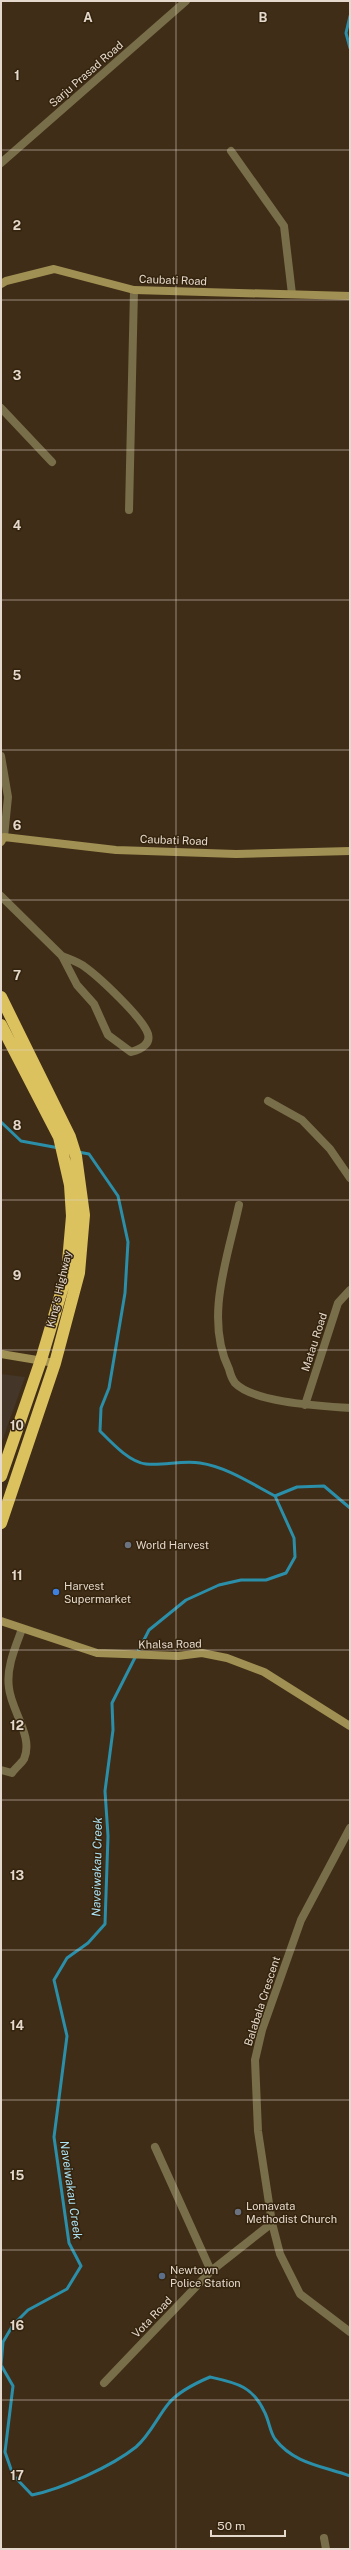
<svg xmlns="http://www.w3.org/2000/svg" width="351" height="2550" font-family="'Public Sans',sans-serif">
  <rect width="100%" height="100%" fill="#3f2d17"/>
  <path fill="#443628" d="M1 1374 25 1377 1 1444Z"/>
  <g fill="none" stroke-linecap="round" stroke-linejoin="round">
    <path stroke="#2b8faa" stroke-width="3" d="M350 16 346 33 350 48
      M1 1122 21 1141 59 1148
      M78 1152 89 1154 118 1196 128 1242 125 1293 109 1388 101 1408 100 1431C111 1442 129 1462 146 1464 164 1466 182 1460 200 1463 227 1467 252 1484 275 1496L297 1487 324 1486 350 1508
      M275 1496 294 1538 295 1557 286 1573 266 1580H241L219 1585 186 1600 149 1630 112 1703 113 1730 105 1791 108 1836 105 1924 88 1943 67 1958 54 1980 67 2036 54 2137 69 2243 81 2266 67 2289 28 2310 13 2325 3 2342 1 2365 13 2386 5 2452 13 2475 32 2495C62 2489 112 2466 136 2447 150 2435 158 2416 169 2403 179 2391 196 2383 210 2377 237 2383 253 2386 265 2413 269 2421 270 2432 275 2439 294 2464 323 2466 350 2476"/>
    <path stroke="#786e49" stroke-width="8" d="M231 151 284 226 292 294
      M1 163 186 1
      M1 408 52 462
      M129 510 134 290
      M1 756 8 797 4 837
      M1 896 62 956 77 985 94 1004 108 1035 131 1052C138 1050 151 1045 148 1034 143 1018 99 977 85 967 79 962 69 959 62 956
      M268 1101 302 1120 330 1149 350 1178
      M239 1205C228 1257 204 1318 229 1369 230 1373 232 1379 235 1383 254 1403 323 1406 350 1408
      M305 1405 338 1303 350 1290
      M1 1770 12 1773C15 1768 21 1764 24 1759 34 1737 11 1710 9 1688 6 1668 15 1648 22 1629
      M350 1828 301 1920 262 2030 255 2060 258 2131 272 2223 280 2254 300 2294 350 2332
      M155 2147 211 2271
      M104 2383 211 2271 272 2223
      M324 2538 326 2549"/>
    <path stroke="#a19053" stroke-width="8" d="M1 284 6 281 54 269 134 290 350 296
      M1 842 4 837 116 850 236 854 350 851
      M1 1354 55 1363
      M1 1621 97 1653 178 1656 202 1653 227 1658 264 1672 350 1726"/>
    <path stroke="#dcc15f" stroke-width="12" d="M1 997 70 1137 76 1156 84 1215 79 1273 55 1363 1 1523
      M1 1025 59 1137 70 1185 72 1216 67 1273 41 1360 1 1476"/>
  </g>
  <path fill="none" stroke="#e4d9cc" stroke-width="1" stroke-opacity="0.55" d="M176 1V2549M1 150H350M1 300H350M1 450H350M1 600H350M1 750H350M1 900H350M1 1050H350M1 1200H350M1 1350H350M1 1500H350M1 1650H350M1 1800H350M1 1950H350M1 2100H350M1 2250H350M1 2400H350"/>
  <g fill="#6b7280" stroke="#34230d" stroke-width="1.5">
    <circle cx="128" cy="1545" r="4"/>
    <circle cx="238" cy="2212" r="4"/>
  </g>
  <circle fill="#3f7fe0" stroke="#34230d" stroke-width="1.5" cx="56" cy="1592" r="4"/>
  <circle fill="#5c6f8a" stroke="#34230d" stroke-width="1.5" cx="162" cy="2276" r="4"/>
  <g text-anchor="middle" stroke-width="3" stroke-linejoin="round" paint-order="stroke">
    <g font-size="11" fill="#e4d9cc" stroke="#34230d">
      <text transform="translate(86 74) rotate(-41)" y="4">Sarju Prasad Road</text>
      <text transform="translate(173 280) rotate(2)" y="4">Caubati Road</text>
      <text transform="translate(174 840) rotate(2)" y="4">Caubati Road</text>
      <text transform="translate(59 1289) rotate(-77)" y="4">King's Highway</text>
      <text transform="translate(314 1342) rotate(-72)" y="4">Matau Road</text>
      <text transform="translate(170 1644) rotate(-1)" y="4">Khalsa Road</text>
      <text transform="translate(262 2001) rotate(-72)" y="4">Balabala Crescent</text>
      <text transform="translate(152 2317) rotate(-46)" y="4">Vota Road</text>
    </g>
    <g font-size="11" fill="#e4d9cc" stroke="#34230d" text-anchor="start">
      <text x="136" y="1549">World Harvest</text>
      <text x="64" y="1590">Harvest<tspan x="64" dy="13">Supermarket</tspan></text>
      <text x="246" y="2210">Lomavata<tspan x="246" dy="13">Methodist Church</tspan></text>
      <text x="170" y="2274">Newtown<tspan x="170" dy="13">Police Station</tspan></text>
    </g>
    <g font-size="12" font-style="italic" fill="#ace2f4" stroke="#34230d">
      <text transform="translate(97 1867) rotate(-89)" y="4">Naveiwakau Creek</text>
      <text transform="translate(71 2190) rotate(82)" y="4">Naveiwakau Creek</text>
    </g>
  </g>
  <g font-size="13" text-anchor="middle" font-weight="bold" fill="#e4d9cc" stroke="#34230d" stroke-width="3" stroke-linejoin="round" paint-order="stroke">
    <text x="88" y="22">A</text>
    <text x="263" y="22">B</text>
    <text x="17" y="80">1</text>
    <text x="17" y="230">2</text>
    <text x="17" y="380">3</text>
    <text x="17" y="530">4</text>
    <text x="17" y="680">5</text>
    <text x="17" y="830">6</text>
    <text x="17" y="980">7</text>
    <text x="17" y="1130">8</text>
    <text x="17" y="1280">9</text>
    <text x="17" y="1430">10</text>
    <text x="17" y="1580">11</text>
    <text x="17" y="1730">12</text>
    <text x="17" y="1880">13</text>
    <text x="17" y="2030">14</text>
    <text x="17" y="2180">15</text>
    <text x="17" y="2330">16</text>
    <text x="17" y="2480">17</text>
  </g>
  <rect width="351" height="2550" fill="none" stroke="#e4d9cc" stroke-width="4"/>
  <path d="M211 2530v6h74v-6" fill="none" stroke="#e4d9cc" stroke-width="2"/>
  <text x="217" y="2530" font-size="12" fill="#e4d9cc" stroke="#34230d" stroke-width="3" paint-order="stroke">50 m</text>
</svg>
